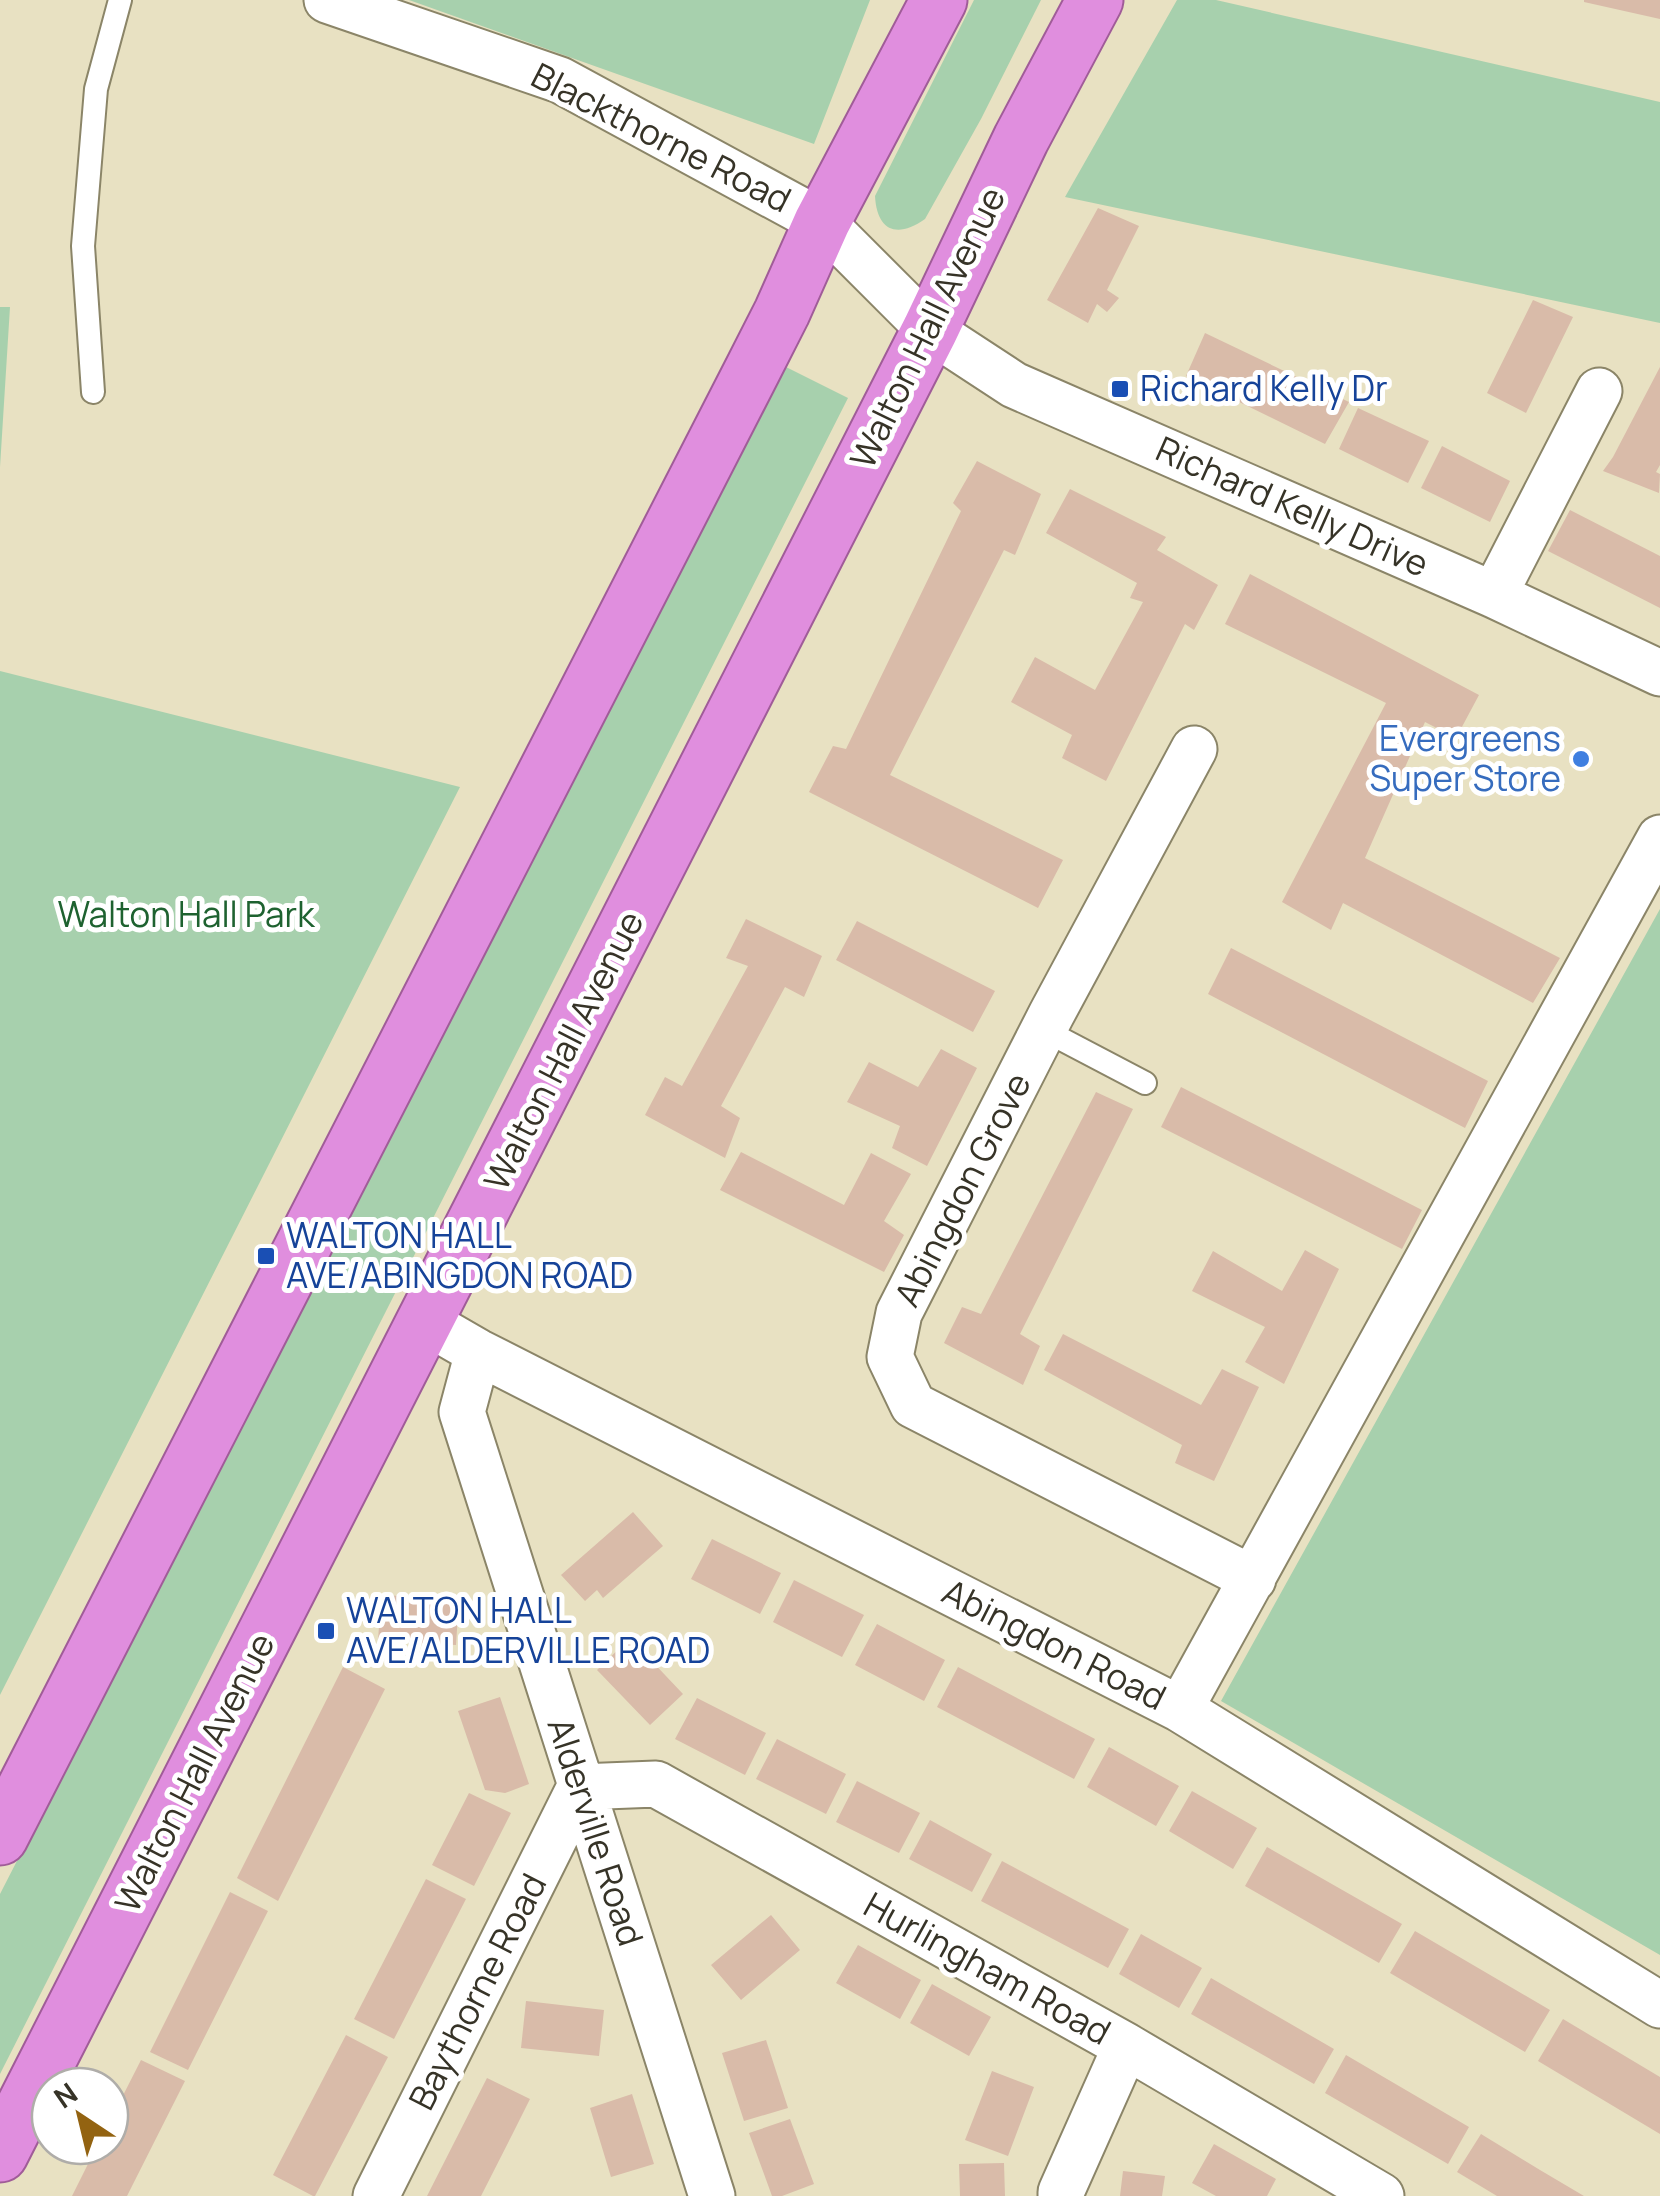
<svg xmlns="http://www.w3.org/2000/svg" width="1660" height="2196" font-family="Manrope,sans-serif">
  <rect width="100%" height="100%" fill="#e8e1c2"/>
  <path fill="#a7d0ad" d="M409 0H870L814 144Z
    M974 0H1041L981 119 925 219C897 239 877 231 875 196Z
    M1177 0H1216L1660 102V323L1065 197Z
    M0 307H10L0 467Z
    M784 366 848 398 0 2074V1894Z
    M0 671 460 787 0 1695Z
    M1660 909V1955L1221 1701Z"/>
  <path fill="#d9bba9" d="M1584 0H1660V19L1584 2Z
    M1098 208 1139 226 1107 290 1119 298 1107 312 1097 304 1088 323 1047 300Z
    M1533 300 1573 317 1526 413 1487 393Z
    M1205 333 1349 402 1325 444 1186 376Z
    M1660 367V465L1656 472 1660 474 1659 493 1603 471 1613 457Z
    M1358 408 1429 441 1408 483 1339 449Z
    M1442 446 1510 481 1490 522 1421 488Z
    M977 461 1041 494 1015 555 1004 550 890 775 1063 860 1038 908 809 792 833 746 846 749 961 511 953 503Z
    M1070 489 1166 537 1157 550 1218 585 1194 630 1185 624 1106 781 1062 758 1072 735 1011 702 1035 657 1095 690 1143 602 1130 598 1137 583 1046 533Z
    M1570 510 1660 556V608L1548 551Z
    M1250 574 1479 695 1456 738 1425 722 1365 858 1560 958 1533 1003 1343 903 1331 930 1282 902 1386 703 1225 624Z
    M746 919 822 956 804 997 785 987 721 1106 740 1118 725 1158 645 1115 665 1077 682 1086 748 966 726 958Z
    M857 921 995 991 973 1032 836 960Z
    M1231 948 1488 1081 1465 1128 1208 994Z
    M941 1049 977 1068 927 1166 892 1148 900 1126 847 1102 869 1062 918 1087Z
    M1181 1087 1422 1210 1402 1249 1161 1127Z
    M1096 1092 1133 1109 1020 1334 1040 1346 1023 1385 944 1343 962 1307 981 1314Z
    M741 1152 844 1205 871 1153 911 1174 884 1221 904 1235 884 1272 720 1190Z
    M1305 1250 1339 1269 1284 1384 1245 1362 1265 1327 1192 1291 1213 1251 1282 1291Z
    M1063 1334 1201 1405 1222 1369 1259 1387 1214 1481 1175 1463 1182 1445 1044 1370Z
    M633 1512 663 1546 603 1598 597 1590 585 1601 561 1575Z
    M712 1539 781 1573 760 1614 691 1579Z
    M794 1580 864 1615 842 1657 773 1622Z
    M381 1595 459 1599 456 1645 378 1641Z
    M877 1624 945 1660 924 1701 855 1665Z
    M630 1638 683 1694 650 1725 597 1670Z
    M343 1667 385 1689 278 1901 237 1878Z
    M958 1667 1095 1739 1074 1779 937 1707Z
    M500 1697 529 1784 505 1793 485 1790 458 1711Z
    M697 1698 766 1733 745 1775 675 1739Z
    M777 1739 846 1774 826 1814 756 1779Z
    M1109 1747 1179 1786 1156 1826 1087 1787Z
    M857 1781 920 1813 899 1853 836 1822Z
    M1192 1791 1257 1828 1233 1869 1169 1831Z
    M469 1793 511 1813 474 1886 432 1865Z
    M930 1820 992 1854 972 1892 909 1859Z
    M1267 1847 1402 1924 1379 1963 1245 1886Z
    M1002 1861 1129 1929 1108 1968 981 1901Z
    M426 1879 466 1899 394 2039 354 2019Z
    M230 1892 268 1911 188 2070 150 2052Z
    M771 1915 800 1950 741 2000 711 1965Z
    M1415 1931 1550 2010 1525 2052 1390 1973Z
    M1141 1934 1202 1968 1179 2008 1119 1974Z
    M858 1945 921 1980 900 2019 836 1983Z
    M1211 1978 1334 2049 1314 2084 1191 2014Z
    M932 1984 991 2017 969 2056 910 2023Z
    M526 2001 604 2010 599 2056 521 2048Z
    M1563 2019 1660 2077V2134L1538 2061Z
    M346 2035 388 2057 315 2196H313L273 2175Z
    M766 2040 788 2108 744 2121 722 2053Z
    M1346 2055 1469 2127 1448 2164 1325 2093Z
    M141 2060 185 2081 127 2196H72L97 2146H110V2121Z
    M992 2071 1034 2087 1008 2156 965 2140Z
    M487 2078 530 2099 512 2135 481 2196H427Z
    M632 2094 654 2164 611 2177 590 2108Z
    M790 2119 814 2184 782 2196H772L749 2133Z
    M1481 2134 1540 2170 1584 2196H1497L1457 2172Z
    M1214 2144 1276 2179 1267 2196H1216L1192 2183Z
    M1004 2163 1005 2196H960L959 2164Z
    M1123 2171 1165 2176 1162 2196H1120Z"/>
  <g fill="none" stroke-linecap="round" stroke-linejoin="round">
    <defs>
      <path id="service" d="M93 392 83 246 96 89 120 0
        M1044 1030 1145 1083"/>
      <path id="minor" d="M327 0 560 80 822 222 930 330 1014 385 1494 595 1660 673
        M1494 595 1599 391
        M1194 749 1051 1015 899 1313 890 1357 913 1405 1253 1579
        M426 1322 478 1352 1180 1709 1660 2005
        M478 1352 462 1412 712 2196
        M1180 1709 1660 838
        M376 2196 580 1787 656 1784 1126 2046 1381 2196
        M1061 2196V2192L1126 2046"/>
      <path id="trunk" d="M0 1837 752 371 782 312 822 222 939 0
        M0 2154 930 330 1021 139 1095 0"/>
    </defs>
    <use href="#service" stroke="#8b8568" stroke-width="26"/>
    <use href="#minor" stroke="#8b8568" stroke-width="49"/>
    <use href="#trunk" stroke="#a05c98" stroke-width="59"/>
    <use href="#service" stroke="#fff" stroke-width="22"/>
    <use href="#minor" stroke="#fff" stroke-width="45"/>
    <use href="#trunk" stroke="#e08ede" stroke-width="55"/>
  </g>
  <g fill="#1a4fb4" stroke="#fff" stroke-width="4">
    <rect x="1110" y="379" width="20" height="20" rx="5"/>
    <rect x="256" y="1246" width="20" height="20" rx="5"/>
    <rect x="316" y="1621" width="20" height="20" rx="5"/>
  </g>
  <circle fill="#3f7fe0" stroke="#fff" stroke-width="4" cx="1581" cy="759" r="10"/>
  <g text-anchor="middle" stroke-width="10" stroke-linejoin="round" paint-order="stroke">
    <g font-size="35" fill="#363327" stroke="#fff">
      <text transform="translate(661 138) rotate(27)" y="12">Blackthorne Road</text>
      <text transform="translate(928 328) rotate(-64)" y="12">Walton Hall Avenue</text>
      <text transform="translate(1292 507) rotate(24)" y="12">Richard Kelly Drive</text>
      <text transform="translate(564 1051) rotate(-63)" y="12">Walton Hall Avenue</text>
      <text transform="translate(963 1190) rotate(-63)" y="12">Abingdon Grove</text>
      <text transform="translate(1054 1645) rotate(27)" y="12">Abingdon Road</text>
      <text transform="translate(195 1773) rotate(-63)" y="12">Walton Hall Avenue</text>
      <text transform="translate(595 1832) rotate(72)" y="12">Alderville Road</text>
      <text transform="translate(987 1969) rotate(29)" y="12">Hurlingham Road</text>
      <text transform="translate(478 1992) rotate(-63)" y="12">Baythorne Road</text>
    </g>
    <g font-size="35" fill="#164399" stroke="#fff" text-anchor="start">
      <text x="1140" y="401">Richard Kelly Dr</text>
      <text x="286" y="1248">WALTON HALL<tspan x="286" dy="40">AVE/ABINGDON ROAD</tspan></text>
      <text x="346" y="1623">WALTON HALL<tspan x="346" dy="40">AVE/ALDERVILLE ROAD</tspan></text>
    </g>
    <g font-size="35" fill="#366cbe" stroke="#fff" text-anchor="end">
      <text x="1561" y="751">Evergreens<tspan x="1561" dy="40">Super Store</tspan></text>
    </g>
    <g font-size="35" fill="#1e6230" stroke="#fff">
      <text x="186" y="927">Walton Hall Park</text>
    </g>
  </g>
  <g transform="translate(80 2116) rotate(325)"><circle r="48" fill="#ffffff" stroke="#afada9" stroke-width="2.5"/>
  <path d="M0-8L18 38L0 25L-18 38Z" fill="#936311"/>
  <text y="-15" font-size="28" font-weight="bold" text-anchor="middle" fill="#363327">N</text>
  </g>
</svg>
